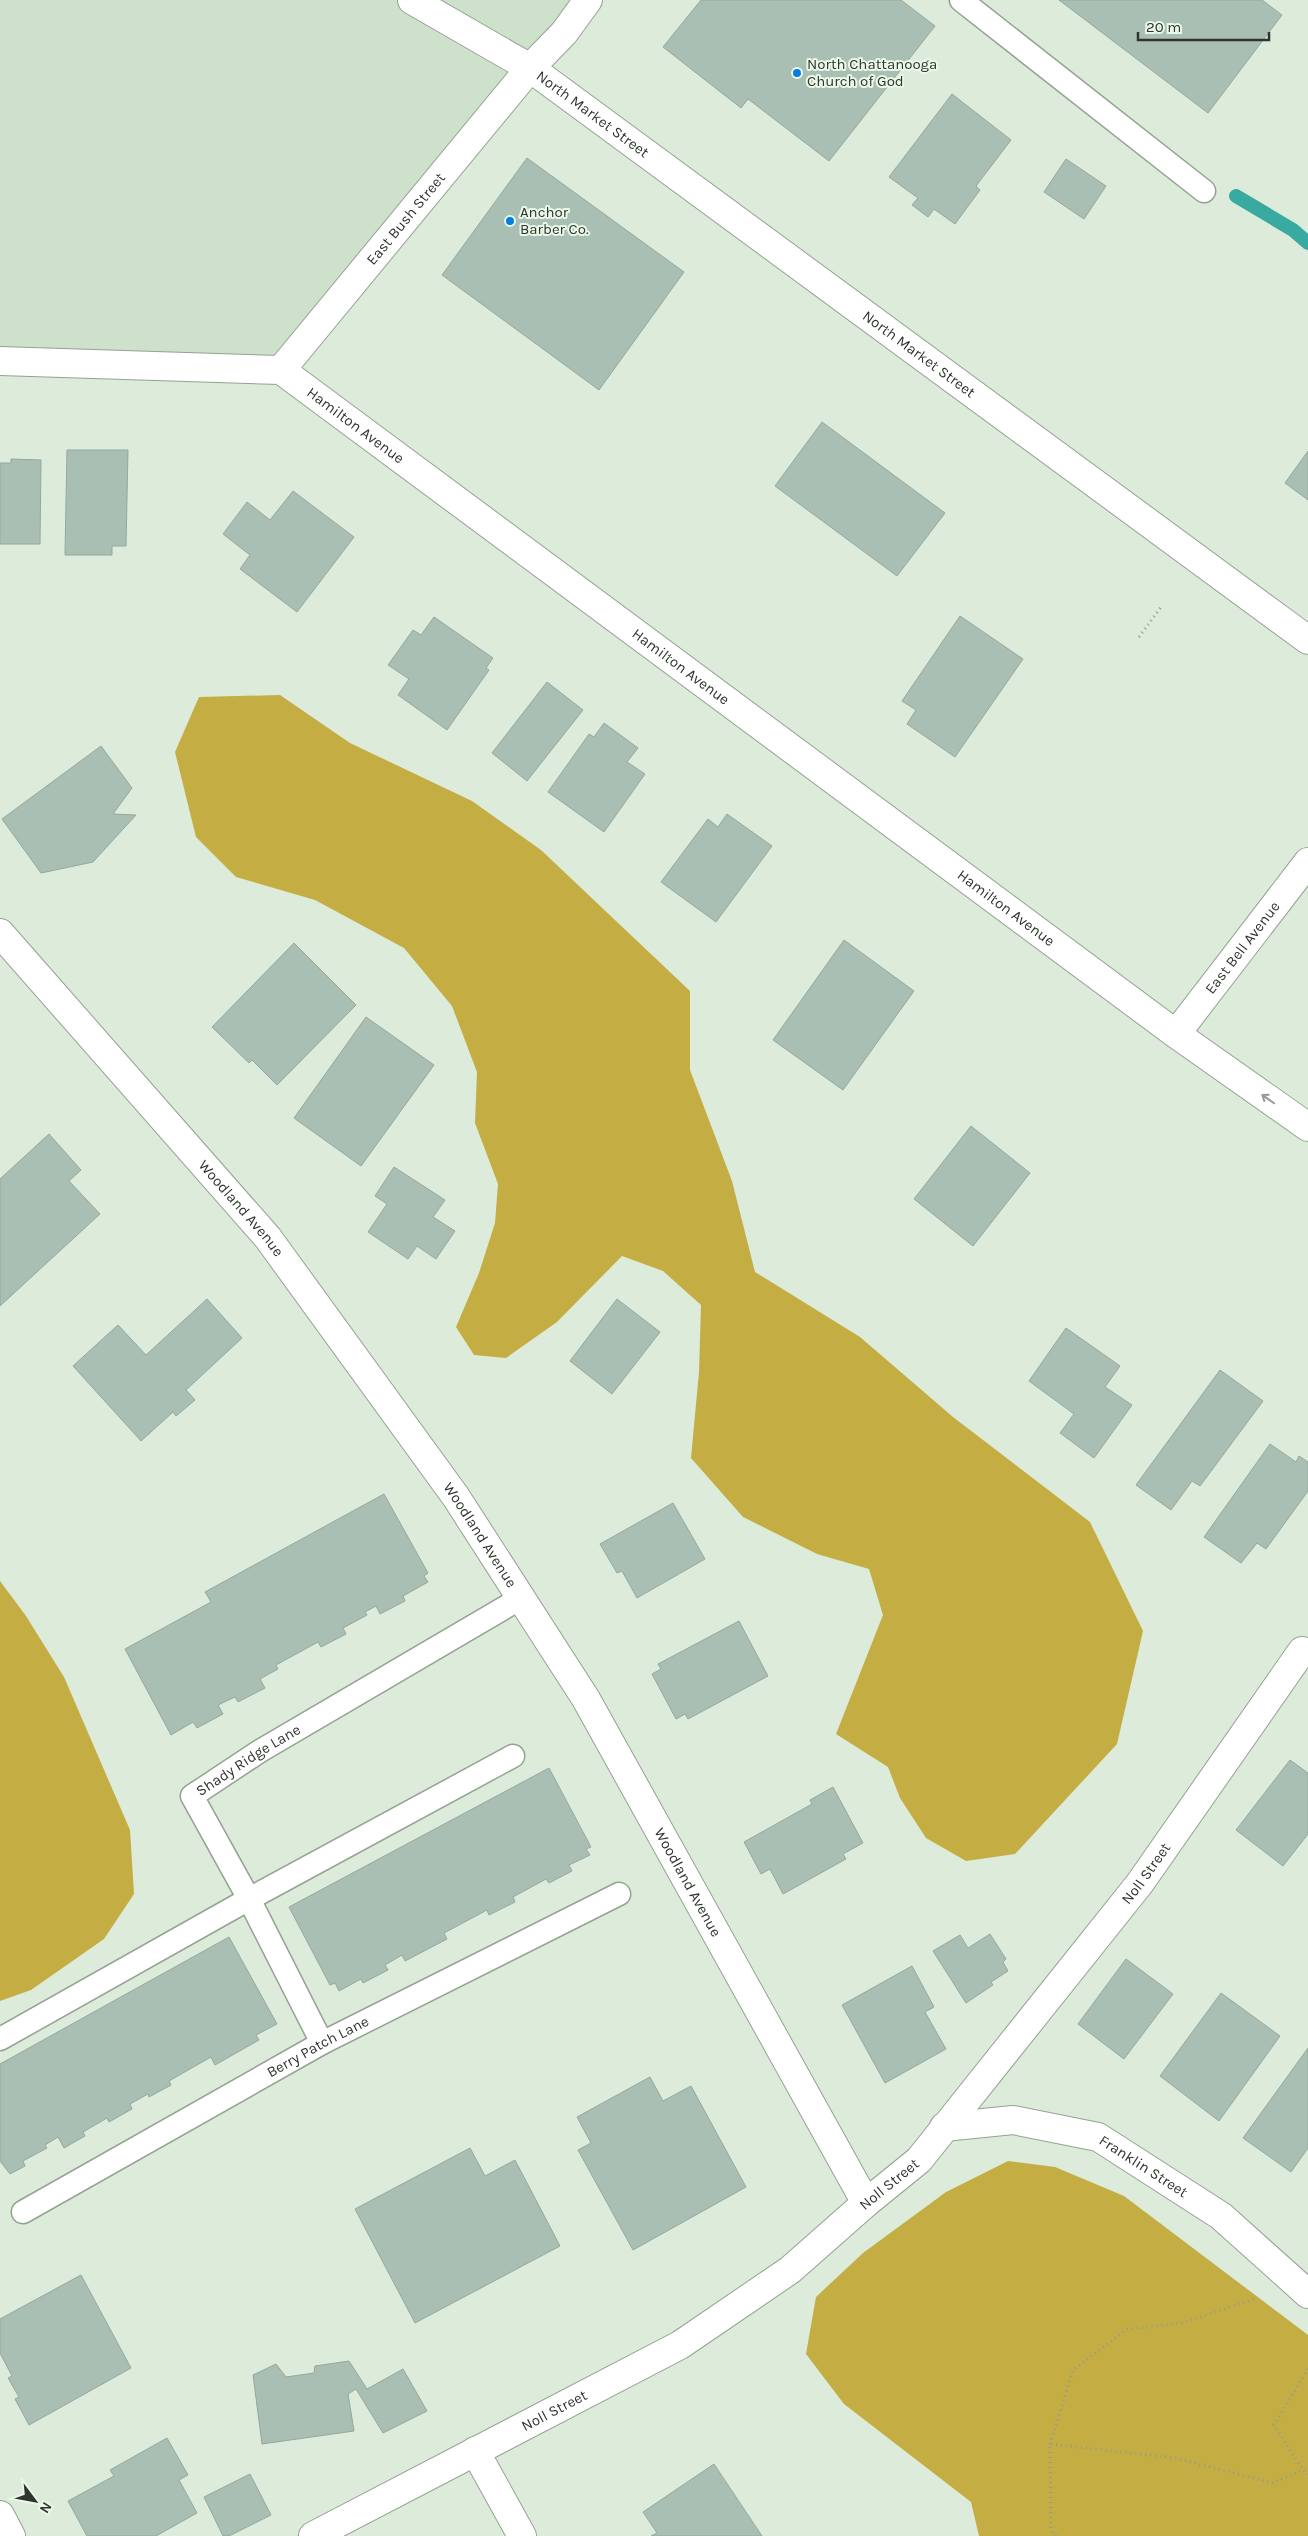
<svg xmlns="http://www.w3.org/2000/svg" width="1308" height="2536" font-family="Karla,sans-serif">
  <rect width="100%" height="100%" fill="#dcebda"/>
  <path fill="#cee1cb" d="M0 0H583L281 370 0 361Z"/>
  <path fill="#c4ae44" d="M280 695 350 743 472 801 541 850 690 991V1070L732 1181 755 1272 860 1337 953 1417 1090 1522 1143 1631 1117 1744 1015 1854 966 1861 926 1838 900 1798 888 1767 836 1734 883 1615 869 1569 817 1554 743 1517 691 1458 699 1372 701 1305 663 1271 622 1256 557 1322 506 1358 474 1355 456 1327 479 1273 495 1223 498 1184 475 1123 477 1072 452 1006 404 948 315 900 236 877 196 837 175 752 199 697Z
    M0 1581 26 1616 64 1677 130 1830 134 1894 104 1939 31 1990 0 2001Z
    M1008 2161 1055 2167 1124 2196 1308 2335V2536H979L971 2502 844 2404 806 2354 816 2297 863 2253 946 2192Z"/>
  <g fill="none" stroke-linecap="round" stroke-linejoin="round">
    <path stroke="#39aaa0" stroke-width="14" d="M1236 196 1293 230 1308 243"/>
  </g>
  <path fill="#aabfb4" stroke="#94a89e" d="M701 0H901L935 26 829 161 748 99 741 108 663 47Z
    M1059 0H1262L1282 15 1208 113Z
    M952 94 1011 140 976 186 980 190 955 224 934 209 928 217 912 205 918 198 889 177Z
    M527 158 684 272 599 390 442 275Z
    M1066 159 1106 186 1084 219 1044 192Z
    M822 422 945 513 897 576 775 486Z
    M67 450H128L126 546H112V555H65Z
    M1308 451V500L1285 483Z
    M11 459 41 460 40 544H0V463H11Z
    M293 491 354 537 297 612 240 569 250 555 223 534 247 502 270 520Z
    M960 616 1023 659 955 757 907 724 916 710 902 701Z
    M434 617 493 658 486 668 489 670 447 730 398 695 409 679 388 665 413 630 421 635Z
    M547 682 583 710 527 781 492 753Z
    M604 723 638 748 627 762 645 774 604 832 548 792 589 734 594 737Z
    M101 746 132 788 113 814 136 815 93 862 41 873 2 819Z
    M727 814 772 846 716 922 661 882 708 819 718 827Z
    M844 940 914 991 843 1090 773 1040Z
    M294 943 356 1005 277 1085 252 1060 249 1063 212 1027Z
    M366 1017 434 1065 361 1166 294 1118Z
    M971 1126 1030 1173 973 1246 914 1199Z
    M49 1134 81 1170 69 1181 100 1214 0 1306V1179Z
    M394 1167 445 1200 433 1217 455 1231 436 1259 417 1246 408 1259 368 1232 387 1204 375 1196Z
    M207 1299 242 1338 186 1390 195 1400 176 1416 173 1412 141 1441 73 1366 118 1325 146 1355Z
    M617 1299 660 1332 612 1394 570 1361Z
    M1066 1328 1120 1366 1105 1387 1132 1405 1094 1458 1060 1433 1074 1414 1029 1381Z
    M1220 1370 1263 1401 1200 1486 1192 1481 1171 1510 1136 1485Z
    M1270 1444 1296 1462 1299 1456 1308 1462V1491L1266 1549 1257 1543 1241 1563 1204 1537Z
    M384 1494 428 1573 424 1576 428 1582 403 1596 405 1601 380 1614 376 1606 365 1612 367 1615 343 1628 346 1634 321 1647 318 1642 276 1665 278 1669 260 1679 265 1688 238 1702 235 1697 218 1705 223 1714 197 1728 193 1722 171 1735 125 1649 211 1602 205 1592Z
    M673 1503 705 1559 637 1598 622 1571 617 1573 600 1544Z
    M739 1621 768 1676 688 1719 685 1714 676 1719 652 1674 661 1669 658 1664Z
    M1290 1760 1308 1773V1834L1283 1866 1236 1830Z
    M549 1768 591 1847 586 1849 590 1855 569 1865 572 1871 549 1883 546 1879 513 1897 515 1902 489 1915 487 1910 444 1933 447 1939 405 1961 402 1955 385 1965 388 1970 363 1983 361 1979 339 1991 335 1983 330 1985 289 1907Z
    M833 1787 863 1843 843 1854 846 1859 783 1894 770 1869 761 1874 744 1842 812 1804 810 1800Z
    M990 1934 1006 1959 1003 1962 1008 1971 991 1982 993 1985 966 2003 933 1951 960 1935 968 1948Z
    M229 1937 277 2024 256 2035 259 2040 215 2065 211 2057 169 2081 171 2085 149 2097 148 2094 130 2104 132 2109 109 2122 107 2118 83 2132 85 2136 64 2148 58 2137 45 2145 47 2148 23 2161 25 2166 10 2174 0 2161V2064Z
    M1126 1959 1173 1994 1124 2059 1078 2024Z
    M912 1966 934 2007 925 2012 946 2049 885 2083 842 2005Z
    M1221 1993 1280 2036 1219 2121 1160 2076Z
    M1308 2048V2148L1291 2172 1243 2138Z
    M650 2077 663 2101 691 2086 746 2187 633 2250 578 2150 591 2143 577 2117Z
    M470 2148 485 2176 515 2160 560 2246 415 2323 355 2209Z
    M81 2275 131 2368 29 2425 15 2399 19 2397 8 2378 12 2376 0 2353V2319Z
    M349 2361 367 2389 403 2369 427 2411 383 2433 356 2389 348 2394 354 2431 262 2444 253 2375 276 2364 286 2377 314 2373 315 2366Z
    M167 2438 188 2475 179 2480 197 2513 156 2536H87L68 2501 114 2476 110 2470Z
    M714 2464 762 2536H651L657 2533 643 2512Z
    M250 2474 271 2515 229 2536H223L204 2497Z"/>
  <g fill="none" stroke-linecap="round" stroke-linejoin="round">
    <defs>
      <g id="service">
        <path d="M961 0 1204 191"/>
        <path d="M0 2039 249 1899 513 1756"/>
        <path id="s1" d="M322 2043 249 1899 192 1796 260 1751 521 1598"/>
        <path id="s2" d="M23 2212 322 2043 619 1894"/>
      </g>
      <g id="minor">
        <path id="s3" d="M0 361 281 370 1176 1034 1308 1127"/>
        <path id="s4" d="M281 370 530 68 564 33 588 0"/>
        <path id="s5" d="M0 933 268 1238 456 1497 586 1699 866 2203"/>
        <path id="s6" d="M1176 1034 1308 862"/>
        <path id="s7" d="M944 2127 1013 2120 1098 2137 1221 2216 1308 2294"/>
        <path d="M475 2451 522 2536"/>
        <path d="M0 2515 11 2536"/>
        <path id="s8" d="M313 2536 680 2345 790 2270 866 2203 919 2160 1140 1883 1302 1651"/>
      </g>
      <g id="tertiary">
        <path id="s9" d="M412 0 530 68 1308 640"/>
      </g>
    </defs>
    <use href="#service" stroke="#95a293" stroke-width="25"/>
    <use href="#minor" stroke="#95a293" stroke-width="30"/>
    <use href="#tertiary" stroke="#95a293" stroke-width="30"/>
    <path stroke="#919c8f" stroke-width="3" stroke-dasharray="1 4" stroke-linecap="butt" d="M1139 637 1161 607
      M1308 2369 1274 2425 1303 2470 1308 2474
      M1050 2444 1073 2370 1127 2329 1183 2323 1256 2298
      M1056 2536 1051 2531 1050 2444 1176 2458 1272 2483 1303 2470"/>
    <use href="#service" stroke="#fff" stroke-width="22"/>
    <use href="#minor" stroke="#fff" stroke-width="28"/>
    <use href="#tertiary" stroke="#fff" stroke-width="28"/>
  </g>
  <defs><path id="oneway-shaft" d="M-6 0H5M1.5-3L5.5 0L1.5 3" fill="none" stroke-width="1.6" stroke-linecap="round" stroke-linejoin="round" transform="scale(1.25)"/></defs>
  <use stroke="#979a96" href="#oneway-shaft" transform="translate(1268 1099) rotate(-145)"/>
  <g fill="#047de3" stroke="#eaf8e7" stroke-width="2">
    <circle cx="797" cy="73" r="5"/>
    <circle cx="510" cy="221" r="5"/>
  </g>
  <g text-anchor="middle" stroke-width="4" stroke-linejoin="round" paint-order="stroke">
    <g font-size="15" fill="#2f352e" stroke="#eaf8e7" text-anchor="start">
      <text x="807" y="69">North Chattanooga<tspan x="807" dy="17">Church of God</tspan></text>
      <text x="520" y="217">Anchor<tspan x="520" dy="17">Barber Co.</tspan></text>
    </g>
    <g font-size="15" fill="#2f352e" stroke="#eaf8e7">
      <text dy="5" stroke="none"><textPath href="#s9" startOffset="214">North Market Street</textPath></text>
      <text dy="5" stroke="none"><textPath href="#s4" startOffset="196">East Bush Street</textPath></text>
      <text dy="5" stroke="none"><textPath href="#s9" startOffset="619">North Market Street</textPath></text>
      <text dy="5" stroke="none"><textPath href="#s3" startOffset="374">Hamilton Avenue</textPath></text>
      <text dy="5" stroke="none"><textPath href="#s3" startOffset="779">Hamilton Avenue</textPath></text>
      <text dy="5" stroke="none"><textPath href="#s3" startOffset="1184">Hamilton Avenue</textPath></text>
      <text dy="5" stroke="none"><textPath href="#s6" startOffset="109">East Bell Avenue</textPath></text>
      <text dy="5" stroke="none"><textPath href="#s5" startOffset="366">Woodland Avenue</textPath></text>
      <text dy="5" stroke="none"><textPath href="#s5" startOffset="771">Woodland Avenue</textPath></text>
      <text dy="5" stroke="none"><textPath href="#s1" startOffset="346">Shady Ridge Lane</textPath></text>
      <text dy="5" stroke="none"><textPath href="#s8" startOffset="1082">Noll Street</textPath></text>
      <text dy="5" stroke="none"><textPath href="#s5" startOffset="1176">Woodland Avenue</textPath></text>
      <text dy="5" stroke="none"><textPath href="#s2" startOffset="338">Berry Patch Lane</textPath></text>
      <text dy="5" stroke="none"><textPath href="#s7" startOffset="210">Franklin Street</textPath></text>
      <text dy="5" stroke="none"><textPath href="#s8" startOffset="678">Noll Street</textPath></text>
      <text dy="5" stroke="none"><textPath href="#s8" startOffset="272">Noll Street</textPath></text>
    </g>
  </g>
  <g transform="translate(35 2501) rotate(122)" stroke="#eaf8e7" stroke-width="4" paint-order="stroke">
  <path d="M0-4L9 19L0 12L-9 19Z" fill="#2f352e"/>
  <text y="-8" font-size="14" font-weight="bold" text-anchor="middle" fill="#2f352e">N</text>
  </g>
  <path d="M1138 32v8h131v-8" fill="none" stroke="#2f352e" stroke-width="2.5"/>
  <text x="1146" y="32" font-size="15" fill="#2f352e" stroke="#eaf8e7" stroke-width="4" paint-order="stroke">20 m</text>
</svg>
